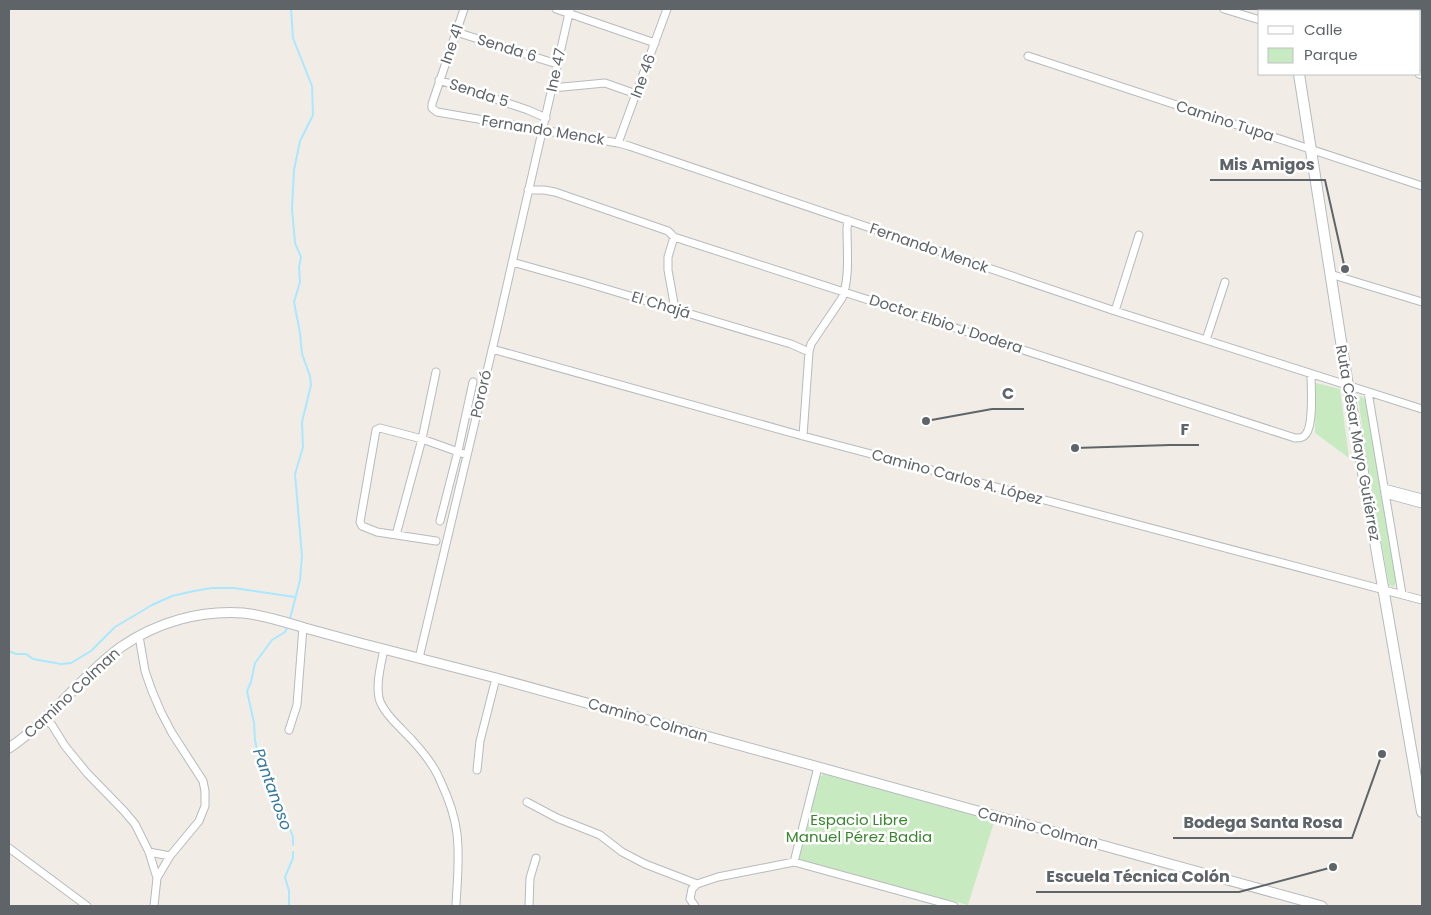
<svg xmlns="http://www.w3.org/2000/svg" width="1431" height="915" font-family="Poppins,sans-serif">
  <rect width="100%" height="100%" fill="#f1ede6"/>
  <path fill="#c8eac1" d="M1316 383 1340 389 1349 458 1315 433Z
    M1361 396 1367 402 1396 580 1395 585 1393 587 1389 585 1366 453 1358 398Z
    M825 773 995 819 968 905 800 861 798 852 818 785 820 777Z"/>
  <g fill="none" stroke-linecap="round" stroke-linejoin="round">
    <path stroke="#a9e8ff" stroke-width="2" d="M290 619 300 580 302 556 295 474 303 447 302 422 311 385 310 376 302 354 300 333 294 302 300 282 299 267 301 257 295 243 292 209 294 170 300 141 313 115 312 86 293 38 291 9
      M287 628 285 632 272 640 255 663 251 682 247 691 254 723 255 740 257 750 264 760 275 785 278 793V802L287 821 293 837V845
      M9 651 16 654H26L33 659 61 664 71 663 91 651 115 627 152 605 172 596 194 591 212 588H234L295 597
      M289 906V891L285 877 293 858V852"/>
    <defs>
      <path id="minor" d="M464 9 432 104V108L437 112 618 143 629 146 1115 311 1422 409
        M556 9 655 43
        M1224 9 1260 20
        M456 32 557 64
        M1028 56 1422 186
        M1419 74 1422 75
        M439 80 528 110 546 118
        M552 88 605 83 636 94
        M618 143 667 9
        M528 190H544L555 192 668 231 674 237 1295 438C1300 438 1303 438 1306 434 1314 424 1311 388 1311 374
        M674 237 668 257V270L675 309
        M512 262 583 282 791 344 809 352
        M1330 274 1422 302
        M1115 311 1139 235
        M1206 340 1225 282
        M492 349 803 436 1422 600
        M1368 392 1402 594
        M803 436 809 352 811 344 842 298C850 279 847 249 847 228L848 220
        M1384 488 1422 498
        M1385 494 1422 504
        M440 521 458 451 473 382
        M396 535 422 439 436 372
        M436 541 377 532 362 526 360 522 376 430 380 428 422 439 467 455
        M139 636 145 671 152 691 161 712 172 733 203 781 205 791V806L199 821 170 856 157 878 154 906
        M384 649C381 665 376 682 379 698 382 712 402 729 412 740 423 752 434 765 440 780 448 797 455 816 457 834 460 858 457 882 456 906
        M419 658 497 329 570 9
        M45 719 52 725 65 746 87 773 124 811 135 824 149 852 157 878
        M289 730 297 705 303 627
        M477 770 480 741 496 678
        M527 802 557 818 600 835 622 852 645 864 697 884
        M9 848 87 906
        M149 852 170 856
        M794 862 818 767
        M529 906 530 878 536 858
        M695 906 690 899 692 889 697 884 718 877 794 862 954 906"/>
      <path id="tertiary" d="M9 748C51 720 80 677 121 647 157 622 200 610 243 613 264 615 285 622 305 628 323 633 342 638 360 643 405 655 451 666 496 678L1322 906"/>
      <path id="secondary" d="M1289 9V11
        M1299 74 1348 386 1422 812"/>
    </defs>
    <use href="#minor" stroke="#b7babe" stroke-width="9"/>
    <use href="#tertiary" stroke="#b7babe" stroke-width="11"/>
    <use href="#secondary" stroke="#b5bbbf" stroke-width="12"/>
    <use href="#minor" stroke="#fff" stroke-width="7"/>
    <use href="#tertiary" stroke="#fff" stroke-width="9"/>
    <use href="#secondary" stroke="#fff" stroke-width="10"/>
  </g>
  <g text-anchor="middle" stroke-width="5" stroke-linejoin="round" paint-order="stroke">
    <g font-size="15" fill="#5e6468" stroke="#fff">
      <text transform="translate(452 44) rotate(-71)" y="5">Ine 41</text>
      <text transform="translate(507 48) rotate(17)" y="5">Senda 6</text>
      <text transform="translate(556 70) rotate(-78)" y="5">Ine 47</text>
      <text transform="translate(643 76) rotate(-70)" y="5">Ine 46</text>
      <text transform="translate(479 93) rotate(18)" y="5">Senda 5</text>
      <text transform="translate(1225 121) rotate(18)" y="5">Camino Tupa</text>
      <text transform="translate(543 130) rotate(9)" y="5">Fernando Menck</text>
      <text transform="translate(929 248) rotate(19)" y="5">Fernando Menck</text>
      <text transform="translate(661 305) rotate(17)" y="5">El Chajá</text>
      <text transform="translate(946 324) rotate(18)" y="5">Doctor Elbio J Dodera</text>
      <text transform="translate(481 394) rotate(-77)" y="5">Pororó</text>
      <text transform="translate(1358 443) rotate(80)" y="5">Ruta César Mayo Gutiérrez</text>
      <text transform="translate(957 477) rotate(15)" y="5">Camino Carlos A. López</text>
      <text transform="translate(72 693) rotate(-43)" y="5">Camino Colman</text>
      <text transform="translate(648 720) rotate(16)" y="5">Camino Colman</text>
      <text transform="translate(1038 828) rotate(15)" y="5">Camino Colman</text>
    </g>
    <g font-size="15" fill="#39862e" stroke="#fff">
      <text x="859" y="825">Espacio Libre<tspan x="859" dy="17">Manuel Pérez Badia</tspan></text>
    </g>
    <g font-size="16" font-style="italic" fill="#347a9f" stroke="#fff">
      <text transform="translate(273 789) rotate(70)" y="6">Pantanoso</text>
    </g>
  </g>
  <path fill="none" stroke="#5e6468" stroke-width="2" d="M1345 269L1325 180H1210M926 421L992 409H1024M1075 448L1170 445H1199M1382 754L1352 838H1173M1333 867L1239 892H1036"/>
  <g fill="#5e6468" stroke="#fff" stroke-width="2">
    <circle cx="1345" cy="269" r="5"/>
    <circle cx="926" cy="421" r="5"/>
    <circle cx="1075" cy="448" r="5"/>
    <circle cx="1382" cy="754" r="5"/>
    <circle cx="1333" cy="867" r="5"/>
  </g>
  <g font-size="16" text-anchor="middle" font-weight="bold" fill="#5e6468" stroke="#fff" stroke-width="5" stroke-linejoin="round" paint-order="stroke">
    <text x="1267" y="170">Mis Amigos</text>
    <text x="1008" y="399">C</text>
    <text x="1185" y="435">F</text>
    <text x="1263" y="828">Bodega Santa Rosa</text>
    <text x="1138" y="882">Escuela Técnica Colón</text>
  </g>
  <rect width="1431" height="915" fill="none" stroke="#5e6468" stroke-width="20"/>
  <rect x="1258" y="10" width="162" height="65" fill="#ffffff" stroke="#bfc1c3"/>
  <rect x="1268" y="26" width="25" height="8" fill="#ffffff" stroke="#bfc1c3"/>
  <text x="1304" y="35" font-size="15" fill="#5e6468">Calle</text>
  <rect x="1268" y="48" width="25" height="15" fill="#c8eac1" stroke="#bfc1c3"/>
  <text x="1304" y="60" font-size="15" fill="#5e6468">Parque</text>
</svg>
